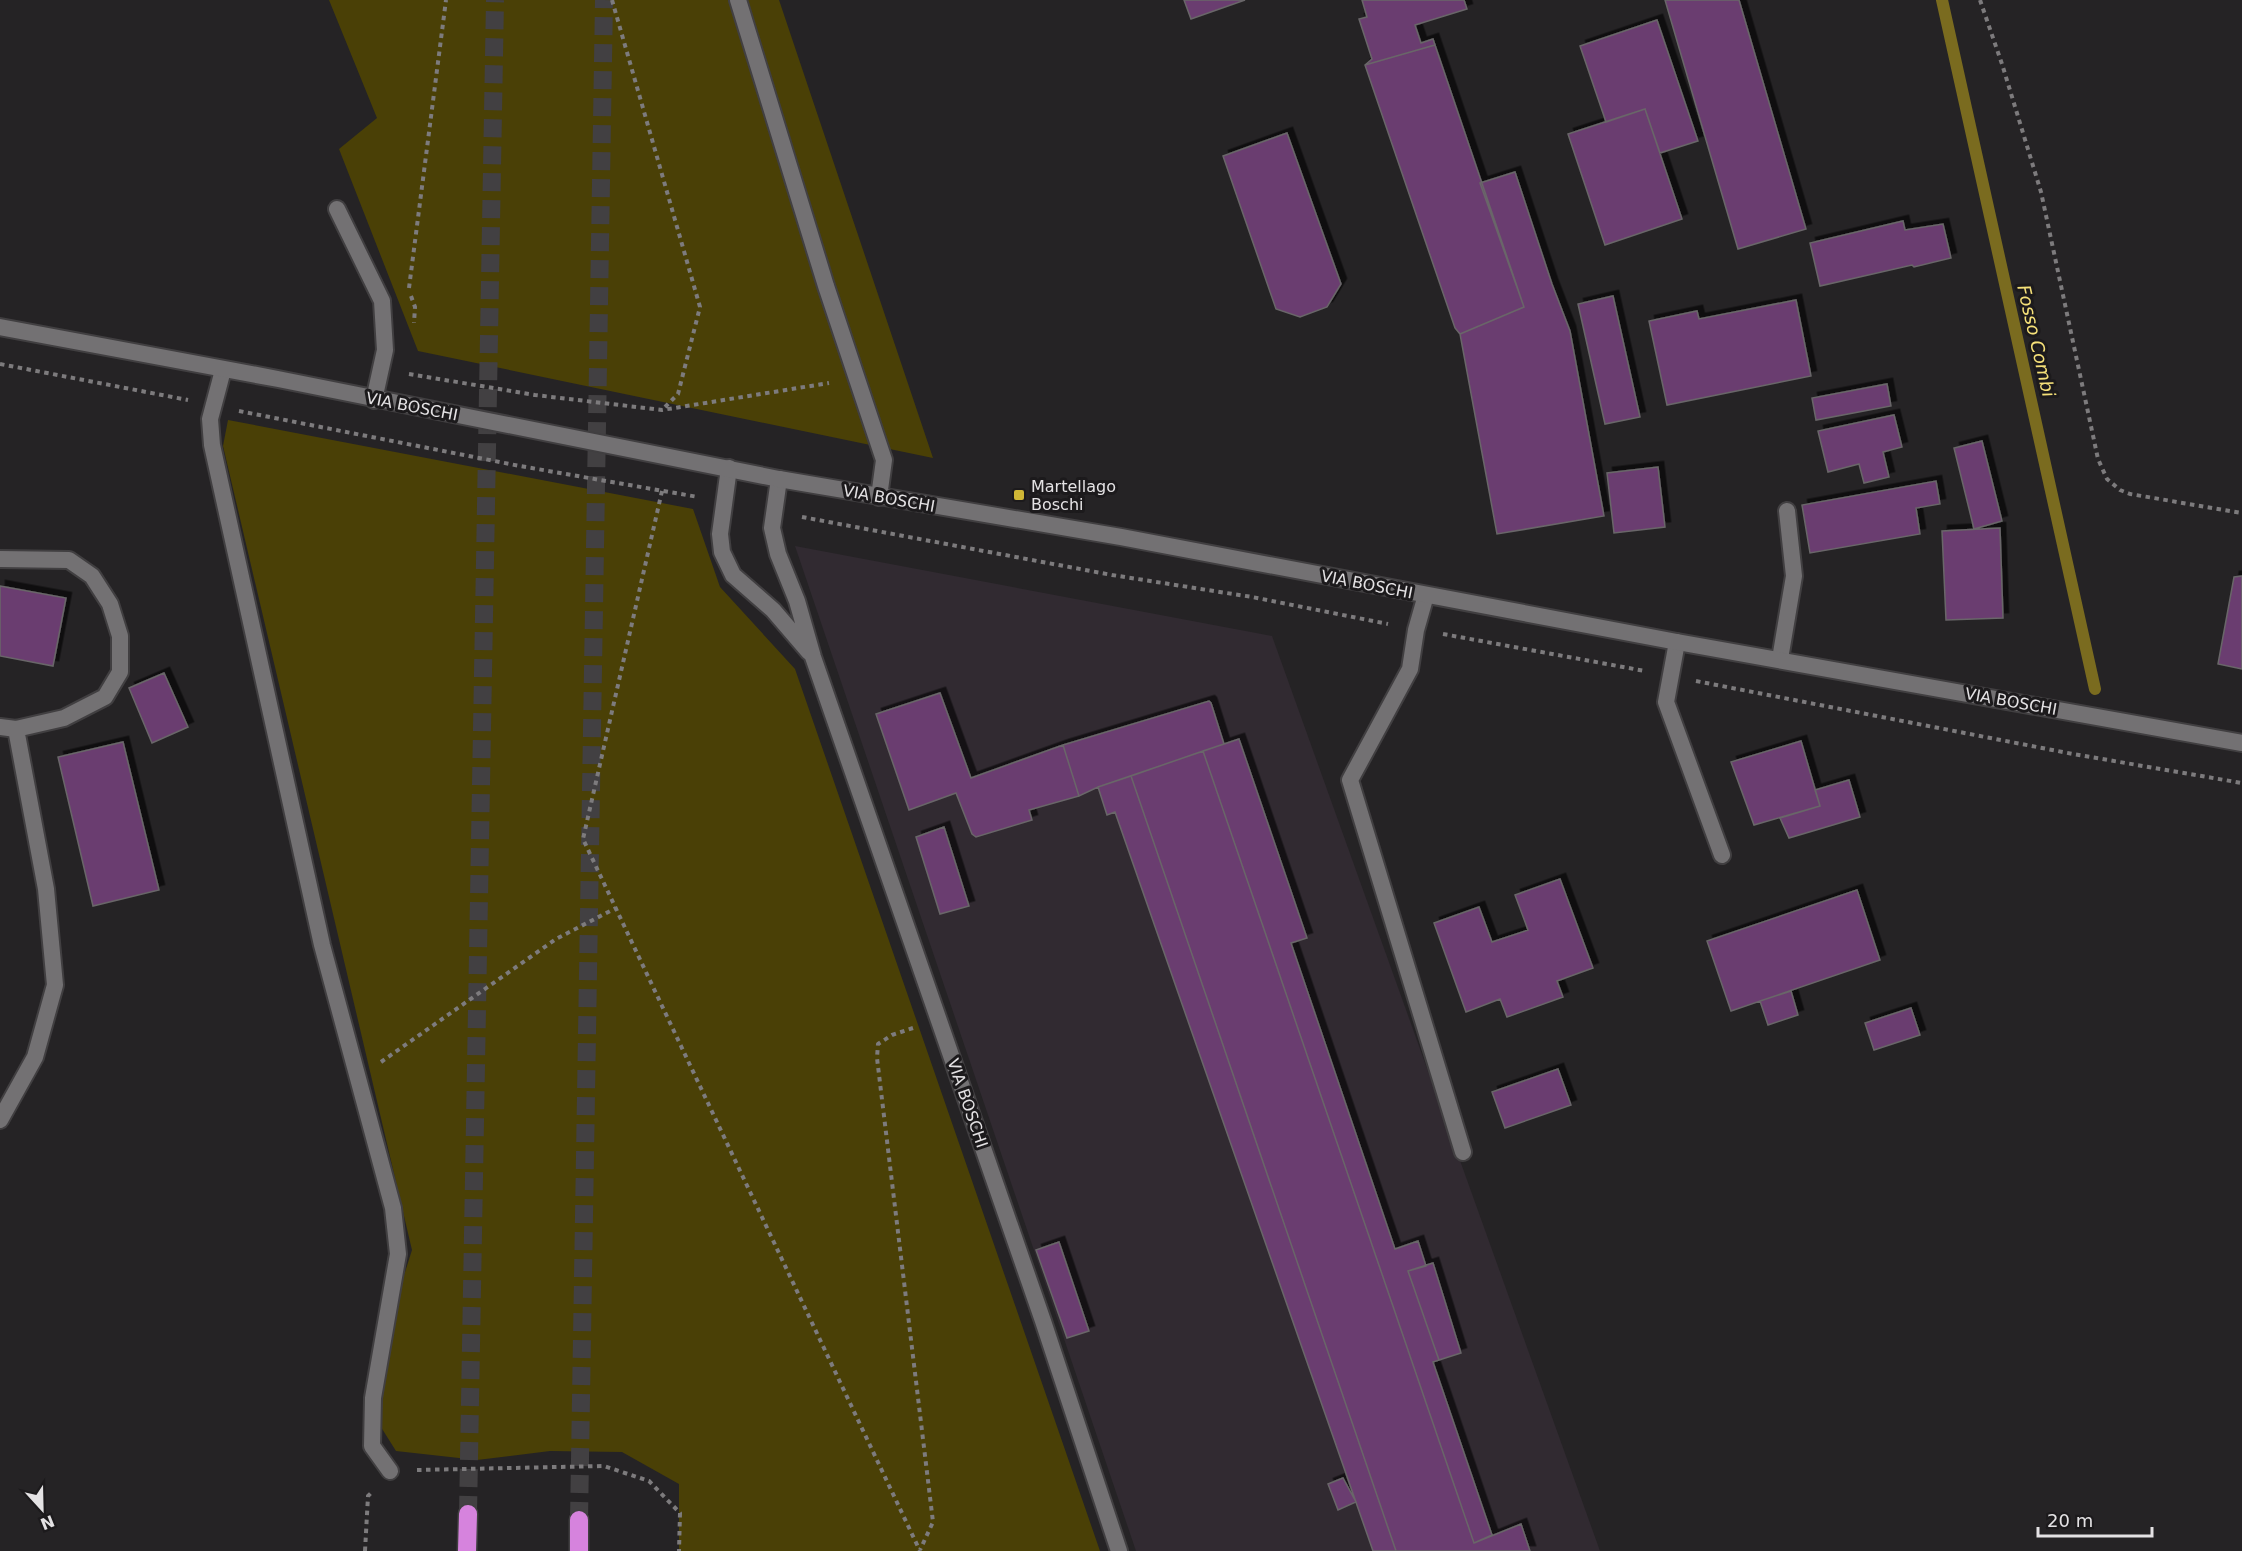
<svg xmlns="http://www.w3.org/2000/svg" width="2242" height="1551" font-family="'DejaVu Sans',sans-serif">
  <defs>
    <filter id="shadow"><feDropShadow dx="5.5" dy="-5.5" stdDeviation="0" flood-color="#0009"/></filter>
  </defs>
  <rect width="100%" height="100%" fill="#252325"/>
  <path fill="#312a31" d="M795 546 1272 636 1600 1551H1136Z"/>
  <path fill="#4a4006" d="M329 0H779L933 458 418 351 339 149 377 118Z
    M228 420 693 509 720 587 795 669 1100 1551H679V1484L622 1452 550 1451 477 1460 396 1451 374 1416 381 1348 412 1250 223 446Z"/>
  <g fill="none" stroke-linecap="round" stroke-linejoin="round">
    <path stroke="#7a6b1f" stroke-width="12" d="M1942 0 2095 689"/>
  </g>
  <path fill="#6b3e6f" stroke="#696669" stroke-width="1.5" filter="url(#shadow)" d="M1184 0H1245L1191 19Z
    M1362 0H1464L1467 9 1415 25 1421 43 1433 39 1435 45 1365 65 1372 59 1359 19 1367 17Z
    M1665 0H1739L1806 229 1738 249Z
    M1657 20 1698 141 1660 153 1645 109 1606 122 1580 46Z
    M1435 45 1524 307 1460 334 1455 328 1365 65Z
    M1645 109 1682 219 1605 245 1568 134Z
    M1287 133 1341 284 1327 307 1300 317 1276 309 1223 156Z
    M1515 172 1552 284 1570 331 1604 516 1497 534 1460 334 1524 307 1480 183Z
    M1903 221 1905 230 1943 224 1951 258 1914 267 1912 265 1820 286 1810 243Z
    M1613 296 1640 417 1605 424 1578 304Z
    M1796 300 1811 376 1667 405 1649 321 1697 311 1699 319Z
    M1887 384 1891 406 1816 420 1812 398Z
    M1894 415 1902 447 1883 452 1889 477 1864 483 1859 464 1828 472 1818 431Z
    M1982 441 2002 521 1974 529 1954 448Z
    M1658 467 1665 527 1614 533 1607 473Z
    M1936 481 1940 504 1916 508 1920 534 1810 553 1802 505Z
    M2000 528 2003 618 1946 620 1942 531Z
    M2242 576V669L2218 664 2234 577Z
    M0 586 66 598 53 666 0 656Z
    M164 673 188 727 152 743 129 688Z
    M940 693 971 778 1063 745 1079 796 1029 810 1032 820 976 837 972 834 956 793 909 810 876 714Z
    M1209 701 1211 703 1224 744 1098 787 1079 796 1063 745Z
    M1239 739 1307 938 1291 943 1395 1249 1418 1241 1426 1266 1408 1271 1439 1360 1433 1362 1492 1535 1474 1543 1203 751Z
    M1801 741 1820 806 1754 825 1731 762Z
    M123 742 159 890 93 906 58 757Z
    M1203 751 1474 1543 1521 1524 1530 1551H1396L1131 776Z
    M1131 776 1396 1551H1373L1115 812 1107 815 1098 787Z
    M1849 780 1860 817 1789 838 1780 818 1820 806 1815 790Z
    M944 827 969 906 940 914 916 837Z
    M1560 879 1593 968 1557 981 1563 997 1507 1017 1500 999 1466 1012 1434 923 1479 907 1492 942 1528 930 1515 895Z
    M1857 890 1880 960 1731 1011 1707 941Z
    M1791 991 1798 1015 1768 1025 1760 1001Z
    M1911 1008 1920 1035 1874 1050 1865 1023Z
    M1558 1069 1571 1105 1505 1128 1492 1092Z
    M1059 1242 1089 1331 1067 1338 1036 1250Z
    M1433 1263 1461 1353 1439 1360 1408 1271Z
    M1343 1478 1356 1502 1338 1510 1328 1484Z"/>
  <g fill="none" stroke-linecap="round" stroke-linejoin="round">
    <path stroke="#424042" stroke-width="18" stroke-dasharray="18 9" stroke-linecap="butt" d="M468 1514 495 0
      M579 1520 604 0"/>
    <defs>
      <path id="service" d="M337 209 382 301 385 350 374 400
        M223 370 210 419 212 445 322 945 393 1208 398 1254 373 1398 372 1446 390 1471
        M0 559 69 560 92 576 110 604 120 636V672L105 697 64 718 16 729
        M1426 595 1416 630 1410 669 1350 780 1463 1152
        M1677 642 1666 702 1722 855
        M0 727 16 729 46 889 55 985 35 1057 0 1120"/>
      <path id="minor" d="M738 0 826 286 884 460 879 497
        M729 468 720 534 722 552 733 575 773 610 809 652
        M779 479 772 528 778 554 797 601 813 657 1043 1321 1119 1551
        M1780 659 1794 576 1787 511"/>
      <path id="secondary" d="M0 327 278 379 779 479 1121 537 1677 642 2242 743"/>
      <path id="motorway" d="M579 1520V1551
        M467 1551 468 1514"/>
    </defs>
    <use href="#service" stroke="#413f41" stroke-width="20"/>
    <use href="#minor" stroke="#413f41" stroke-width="20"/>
    <use href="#secondary" stroke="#413f41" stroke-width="20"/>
    <use href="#motorway" stroke="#413f41" stroke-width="21"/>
    <path stroke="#7d7b7d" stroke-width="4" stroke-dasharray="4.5 4.5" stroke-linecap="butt" d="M612 0 700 307 678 394 662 410
      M1980 0 2002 64 2041 192 2098 459 2107 479 2120 490 2130 494 2242 513
      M409 288 446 0
      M411 296 415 307 414 323
      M0 364 188 400
      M409 374 535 395 662 410 829 383
      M239 411 520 466 698 497
      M662 491 583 839 920 1551
      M802 517 1112 575 1252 597 1388 624
      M1443 634 1645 671
      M1696 681 2073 754 2242 783
      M913 1028 892 1035 878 1044 877 1058 933 1522 920 1550
      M381 1062 556 939 616 908
      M417 1470 604 1466 649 1481 680 1513 679 1551
      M365 1551 368 1496 372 1492"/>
    <use href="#service" stroke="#737173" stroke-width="16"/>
    <use href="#minor" stroke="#737173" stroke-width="16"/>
    <use href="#secondary" stroke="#737173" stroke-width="16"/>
    <use href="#motorway" stroke="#d683dd" stroke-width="18"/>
  </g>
  <rect fill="#d0b736" stroke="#1c1a1c" stroke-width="2" x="1013" y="489" width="12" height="12" rx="3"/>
  <g text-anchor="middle" stroke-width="6" stroke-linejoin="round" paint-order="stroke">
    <g font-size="16" fill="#e4e2e4" stroke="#1c1a1c">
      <text transform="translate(412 406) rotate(11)" y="6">VIA BOSCHI</text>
      <text transform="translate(889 498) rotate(10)" y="6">VIA BOSCHI</text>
      <text transform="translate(1367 584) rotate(11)" y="6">VIA BOSCHI</text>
      <text transform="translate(2011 701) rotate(10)" y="6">VIA BOSCHI</text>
      <text transform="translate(968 1103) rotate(71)" y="6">VIA BOSCHI</text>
    </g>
    <g font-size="16" fill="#e4e2e4" stroke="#1c1a1c" text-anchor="start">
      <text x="1031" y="492">Martellago<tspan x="1031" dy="18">Boschi</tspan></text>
    </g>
    <g font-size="18" font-style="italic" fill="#f5e079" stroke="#1c1a1c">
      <text transform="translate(2036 341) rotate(77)" y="6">Fosso Combi</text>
    </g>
  </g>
  <g transform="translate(42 1509) rotate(158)" stroke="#1c1a1c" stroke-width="4.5" paint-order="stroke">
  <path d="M0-4.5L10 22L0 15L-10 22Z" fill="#e4e2e4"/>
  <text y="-9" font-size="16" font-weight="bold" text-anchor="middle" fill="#e4e2e4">N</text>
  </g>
  <path d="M2038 1527v9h114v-9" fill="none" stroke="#e4e2e4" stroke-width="3"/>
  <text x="2047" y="1527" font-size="18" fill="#e4e2e4" stroke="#1c1a1c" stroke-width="4.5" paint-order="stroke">20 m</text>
</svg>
